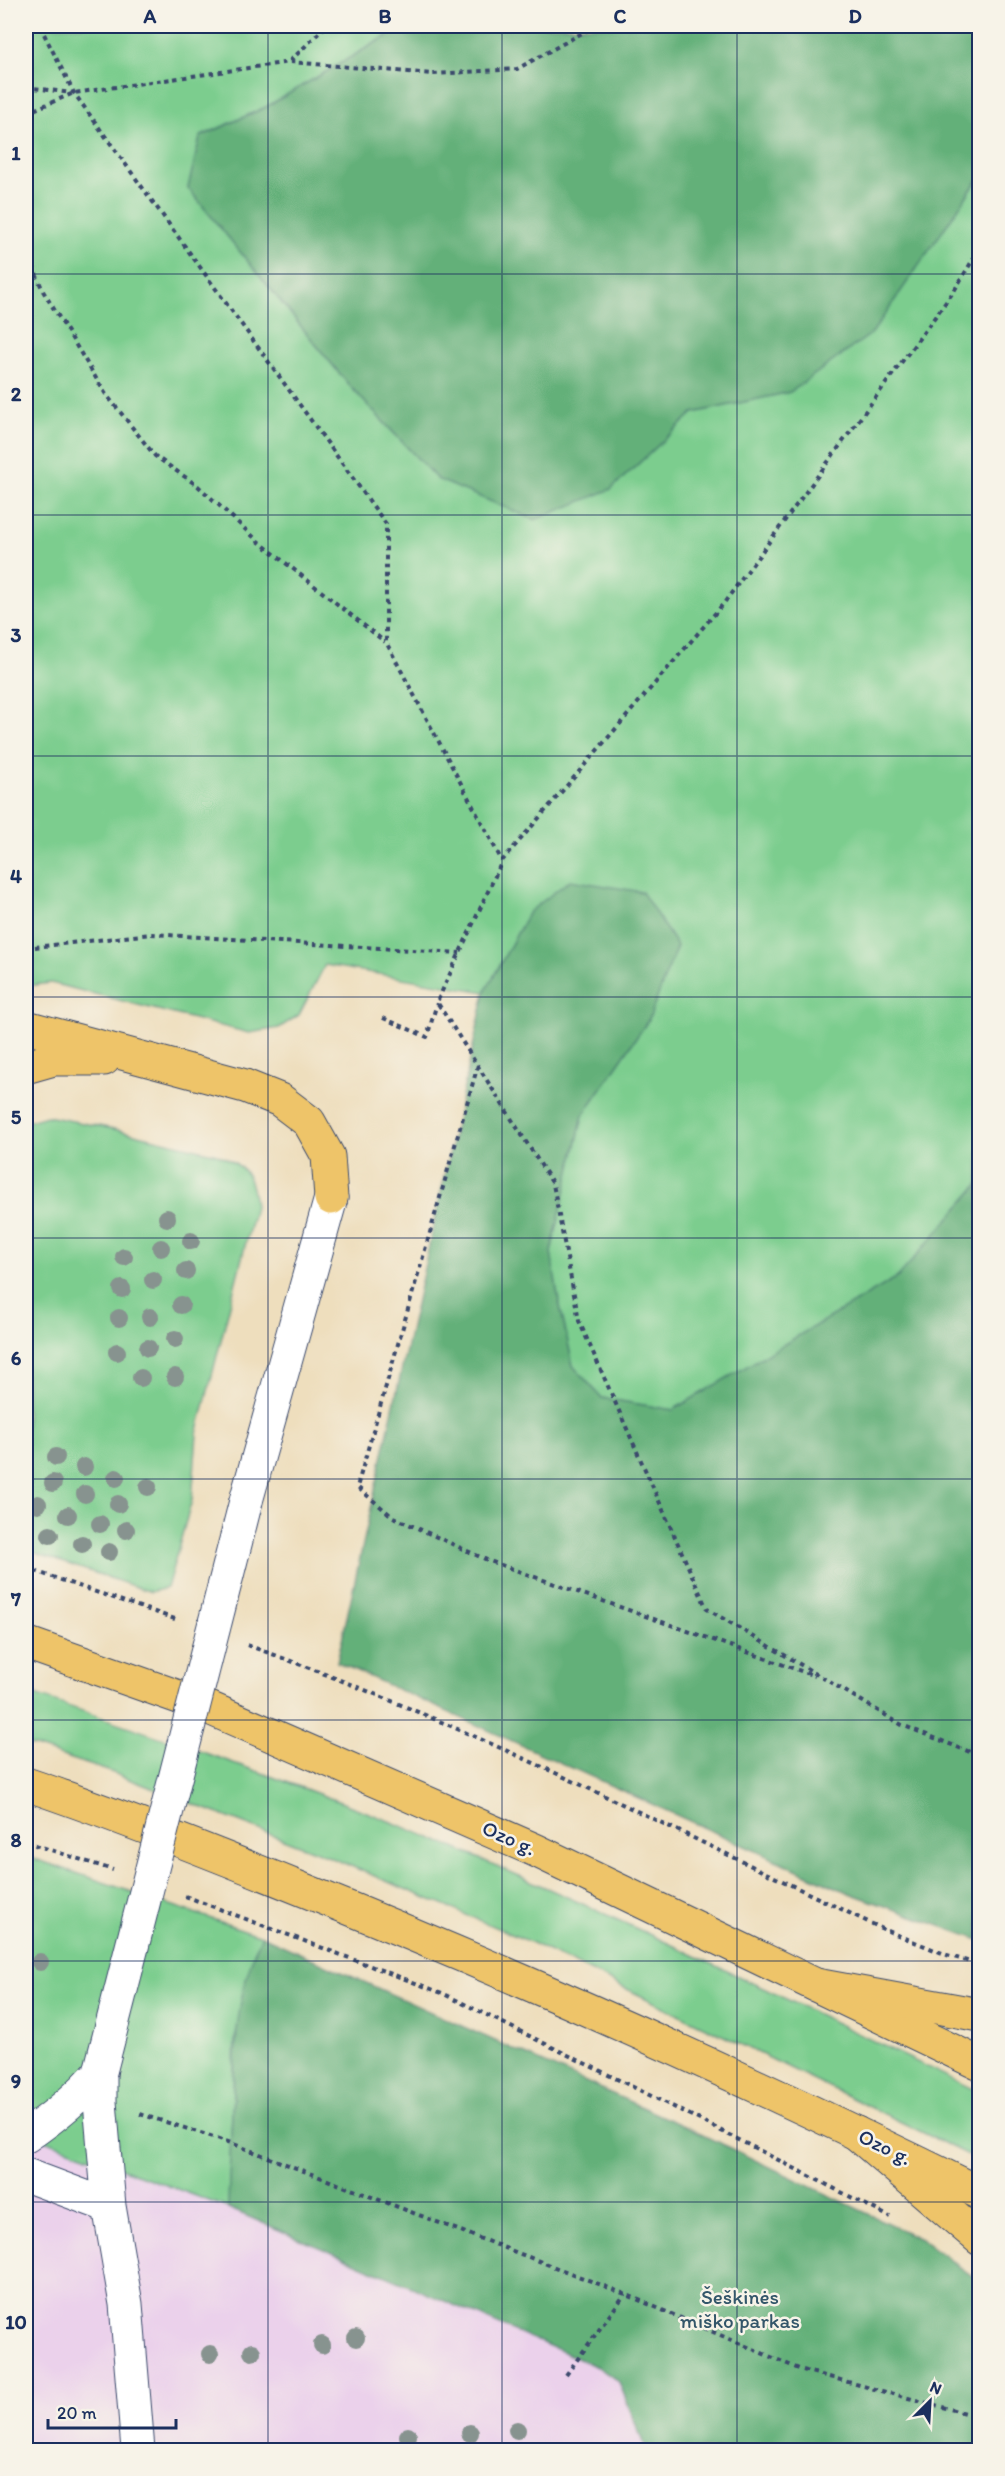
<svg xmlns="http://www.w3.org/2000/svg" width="1005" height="2476" font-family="Itim,sans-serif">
  <rect width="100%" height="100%" fill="#f7f3e8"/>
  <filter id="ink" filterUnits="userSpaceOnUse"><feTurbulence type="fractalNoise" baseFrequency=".0167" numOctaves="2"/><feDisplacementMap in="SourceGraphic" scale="12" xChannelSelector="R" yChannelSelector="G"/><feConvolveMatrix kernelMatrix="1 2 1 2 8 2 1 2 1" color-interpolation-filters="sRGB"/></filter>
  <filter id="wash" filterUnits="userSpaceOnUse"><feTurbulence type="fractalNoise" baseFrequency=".008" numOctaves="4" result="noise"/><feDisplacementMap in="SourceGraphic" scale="24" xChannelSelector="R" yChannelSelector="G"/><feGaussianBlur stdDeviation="1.35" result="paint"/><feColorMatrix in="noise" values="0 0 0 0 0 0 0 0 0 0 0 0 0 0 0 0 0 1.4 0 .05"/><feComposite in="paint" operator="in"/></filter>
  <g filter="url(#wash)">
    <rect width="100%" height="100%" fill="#eedebd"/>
    <path fill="#ebd1eb" d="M26 2133 228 2208 598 2367 619 2382 646 2450H26Z"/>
    <path fill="#7bcd8e" stroke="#4b7e76" stroke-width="1.5" d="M26 26H404L266 107 201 136 188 188 349 385 437 479 611 489 693 413 790 392 872 333 979 178V1184L898 1277 673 1410 602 1398 573 1366 558 1297 551 1252 583 1115 649 1019 529 912 485 992 325 965 299 1015 279 1028 249 1033 51 983 26 986Z
      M47 1116 114 1129 217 1154C247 1166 252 1176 255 1207L197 1434 192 1500 167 1588 151 1592 26 1550V1122Z
      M26 1692C142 1731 259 1770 374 1815 580 1897 780 1996 979 2092V2160L530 1942 332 1858 108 1771 26 1744Z
      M26 1856 262 1936 254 1952 235 2038 228 2208 26 2133Z"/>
    <path fill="#64b079" stroke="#40706c" stroke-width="1.5" d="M404 26H979V178L872 333 790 392 693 413 611 489 535 520 437 479 349 385 188 188 200 137 266 107Z
      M570 880 642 892 677 946 649 1019 583 1115 551 1252 558 1297 573 1366 602 1398 673 1410 898 1277 979 1184V1940L849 1893 337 1662 485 992 529 912Z
      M262 1936 688 2128 921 2239 979 2281V2450H646L619 2382 598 2367 228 2208C229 2171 231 2134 233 2097 235 2042 237 1986 262 1936Z"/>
  </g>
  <g filter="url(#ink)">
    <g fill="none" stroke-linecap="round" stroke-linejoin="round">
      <defs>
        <path id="street" d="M246 1501 331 1198
          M100 2072V2102L109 2206 126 2304 138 2450
          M26 2136C54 2117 78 2098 100 2072
          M26 2175 109 2206"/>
        <path id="primary" d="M26 1027 245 1086 280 1100 309 1122 328 1156 331 1198
          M26 1067 54 1059H104
          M26 1643 207 1707 535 1850 980 2064
          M26 1784C118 1815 208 1851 299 1888 529 1980 756 2083 980 2193"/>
        <path id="highway" d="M816 1985 980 2015
          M856 2133 980 2239"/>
      </defs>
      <use href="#street" stroke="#3b496c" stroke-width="35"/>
      <use href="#primary" stroke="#3b496c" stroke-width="35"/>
      <use href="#highway" stroke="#3b496c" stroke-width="35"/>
      <path stroke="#3b496c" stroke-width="4" stroke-dasharray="4.5 4.5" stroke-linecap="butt" d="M40 26 74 93 386 524V642L502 861
        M290 61 326 26
        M26 87 72 93
        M26 113 74 93 290 62 433 74 517 69 595 26
        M980 248 954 291 724 603 502 861 437 1002 553 1184 579 1321 707 1609 902 1725 980 1756
        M26 249 43 291 105 393 155 456 198 486 258 541 385 642
        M26 948 151 934 460 953
        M383 1018 427 1037 437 1003
        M478 1065 357 1487 393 1517 487 1560 815 1676
        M26 1568 175 1619
        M247 1645C466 1723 674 1830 883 1929L947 1955 980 1965
        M26 1842 113 1870
        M185 1896 442 1993 692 2116 890 2217
        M140 2114 223 2140 625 2294 799 2369 980 2417
        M566 2375 625 2294"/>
      <use href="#street" stroke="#fff" stroke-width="33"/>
      <use href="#primary" stroke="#eec469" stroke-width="33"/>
      <use href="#highway" stroke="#eec469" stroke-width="33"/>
      <defs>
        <path id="street-bridge" d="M100 2072 246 1501"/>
      </defs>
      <use href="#street-bridge" stroke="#3b496c" stroke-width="35" stroke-linecap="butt"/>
      <use href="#street-bridge" stroke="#fff" stroke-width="33"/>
    </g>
    <g fill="#87938f">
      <circle cx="167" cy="1218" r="9"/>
      <circle cx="191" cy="1241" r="9"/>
      <circle cx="161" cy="1248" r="9"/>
      <circle cx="124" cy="1257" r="9"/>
      <circle cx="186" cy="1271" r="9"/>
      <circle cx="153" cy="1280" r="9"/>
      <circle cx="122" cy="1289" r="9"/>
      <circle cx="181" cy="1305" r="9"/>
      <circle cx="150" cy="1317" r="9"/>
      <circle cx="119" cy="1318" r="9"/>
      <circle cx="175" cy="1339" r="9"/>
      <circle cx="148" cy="1348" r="9"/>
      <circle cx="117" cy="1352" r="9"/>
      <circle cx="175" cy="1377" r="9"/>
      <circle cx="141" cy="1378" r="9"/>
      <circle cx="56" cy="1457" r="9"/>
      <circle cx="84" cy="1467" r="9"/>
      <circle cx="116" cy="1478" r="9"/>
      <circle cx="53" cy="1483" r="9"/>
      <circle cx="148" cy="1487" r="9"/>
      <circle cx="85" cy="1494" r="9"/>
      <circle cx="38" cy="1504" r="9"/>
      <circle cx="118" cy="1504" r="9"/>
      <circle cx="68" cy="1515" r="9"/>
      <circle cx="100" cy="1524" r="9"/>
      <circle cx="126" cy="1530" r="9"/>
      <circle cx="50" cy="1535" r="9"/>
      <circle cx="82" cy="1544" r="9"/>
      <circle cx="109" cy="1552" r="9"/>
      <circle cx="40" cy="1962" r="9"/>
      <circle cx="356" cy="2338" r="9"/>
      <circle cx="322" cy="2345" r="9"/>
      <circle cx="252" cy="2352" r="9"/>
      <circle cx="210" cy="2354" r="9"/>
      <circle cx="517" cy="2430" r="9"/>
      <circle cx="470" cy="2433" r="9"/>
      <circle cx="408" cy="2436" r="9"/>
    </g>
  </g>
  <path fill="none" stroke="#1b2f5e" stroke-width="1.5" stroke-opacity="0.55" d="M268 26V2450M502 26V2450M737 26V2450M26 274H980M26 515H980M26 756H980M26 997H980M26 1238H980M26 1479H980M26 1720H980M26 1961H980M26 2202H980"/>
  <g text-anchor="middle" stroke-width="5" stroke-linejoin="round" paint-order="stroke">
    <g font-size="21" fill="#1b2f5e" stroke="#f7f3e8">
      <text transform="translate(509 1838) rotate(24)" y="7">Ozo g.</text>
      <text transform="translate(885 2147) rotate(26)" y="7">Ozo g.</text>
    </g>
    <g font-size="21" fill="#33566a" stroke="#f7f3e8">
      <text x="740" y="2304">Šeškinės<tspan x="740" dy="24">miško parkas</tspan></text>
    </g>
  </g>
  <rect width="1005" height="2476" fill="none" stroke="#f7f3e8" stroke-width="66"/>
  <g transform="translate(930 2401) rotate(24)" stroke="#f7f3e8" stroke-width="4.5" paint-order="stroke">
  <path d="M0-4.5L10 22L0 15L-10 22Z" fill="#1b2f5e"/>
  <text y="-9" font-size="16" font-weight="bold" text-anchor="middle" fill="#1b2f5e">N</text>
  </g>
  <path d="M48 2419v9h128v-9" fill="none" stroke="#1b2f5e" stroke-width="3"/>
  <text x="57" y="2419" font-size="18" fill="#1b2f5e" stroke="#f7f3e8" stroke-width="4.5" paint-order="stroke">20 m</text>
  <rect x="33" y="33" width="939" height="2410" fill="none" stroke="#1b2f5e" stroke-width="2"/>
  <g font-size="20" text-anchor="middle" font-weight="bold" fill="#1b2f5e">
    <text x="150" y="23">A</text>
    <text x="385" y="23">B</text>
    <text x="620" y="23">C</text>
    <text x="855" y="23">D</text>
    <text x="16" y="160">1</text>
    <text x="16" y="401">2</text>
    <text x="16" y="642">3</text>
    <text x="16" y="883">4</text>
    <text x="16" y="1124">5</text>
    <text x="16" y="1365">6</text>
    <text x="16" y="1606">7</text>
    <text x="16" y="1847">8</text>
    <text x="16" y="2088">9</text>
    <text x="16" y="2329">10</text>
  </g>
</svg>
